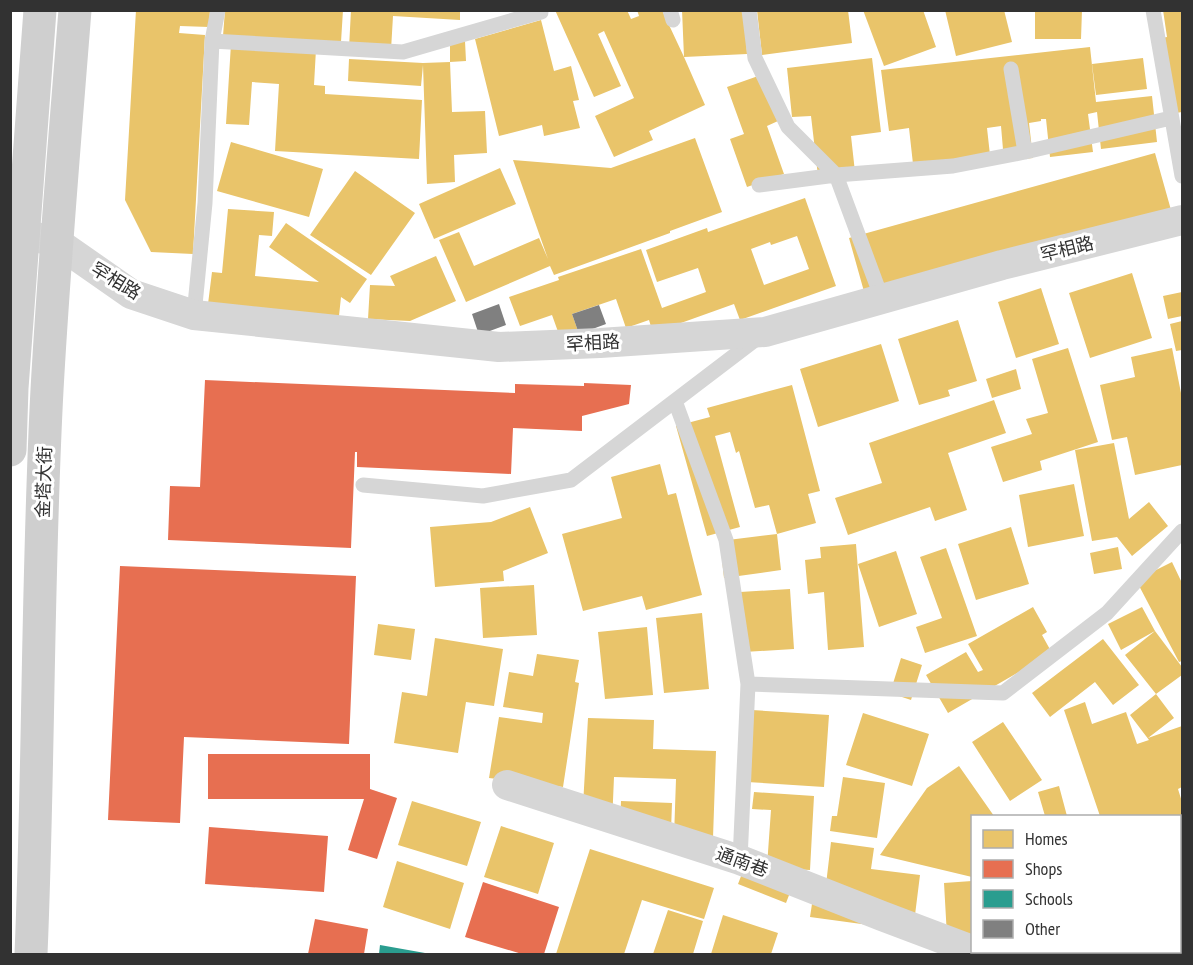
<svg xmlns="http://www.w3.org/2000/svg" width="1193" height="965" font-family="'PT Sans Narrow','Noto Sans SC',sans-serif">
  <rect width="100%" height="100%" fill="#fff"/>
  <path fill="#e9c46a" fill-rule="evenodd" d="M136 10H210L209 27 180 26 179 33 205 35 193 254 151 252 125 200Z
    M225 10H343L341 42 223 36Z
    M351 10H460V20L393 16 391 50 349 48Z
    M555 10H627L631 19 639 16 637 10H662L684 57 682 10H745L747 54 684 57 705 105 649 131 653 140 614 157 595 116 634 98 604 31 598 34 621 86 594 97Z
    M757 10H848L852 43 762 55Z
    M863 10H923L936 47 884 66Z
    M945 10H1004L1012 42 956 56Z
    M1035 10H1082L1081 39H1035Z
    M1163 10H1182V112L1176 113 1162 38 1167 37Z
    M541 20 554 71 571 66 579 100 573 101 580 128 544 136 542 125 499 136 475 39Z
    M450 41H465L466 61 450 62Z
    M231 44 316 49 314 85 325 86V94L422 100 419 159 275 151 279 84 252 82 249 125 226 124Z
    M1090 47 1096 102 1152 96 1157 142 1101 149 1097 112 1088 114 1093 152 1050 157 1046 119H1041V121L1029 123 1033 158 1004 161 1001 126 987 128 991 164 914 173 909 128 889 131 881 70Z
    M872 58 881 132 851 136 855 172 818 176 811 116 792 117 787 68Z
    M1143 58 1147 89 1096 95 1092 64Z
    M349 59 423 63 450 62 452 112 485 111 487 153 454 155 455 182 427 184 423 65 421 86 348 81Z
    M761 75 778 121 767 126 784 174 747 187 730 139 744 134 727 87Z
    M695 138 722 212 670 231V233L554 275 550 266 466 302 439 240 459 232 474 266 539 238 548 259 513 160 611 168Z
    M231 142 323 169 309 217 217 191Z
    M1155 153 1171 210 865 295 849 238Z
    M500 168 516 204 434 239 419 204Z
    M355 171 415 213 371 275 310 235Z
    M805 198 836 286 740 320 734 304 653 333 649 320 626 328 616 299 572 314 579 334 561 340 552 315 520 326 509 297 559 280 558 277 641 249 662 308 706 292 698 268 657 282 646 250 707 228 708 232ZM797 236 809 269 764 285 751 249 770 242 771 245Z
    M228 209 274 212 272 236 259 235 255 276 319 282 269 247 286 223 367 279 350 303 341 297 339 316 208 304 212 272 222 273Z
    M436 256 456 301 410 321 368 319 370 285 395 286 390 276Z
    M1132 273 1152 338 1090 358 1069 293Z
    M1041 288 1059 344 1016 358 998 302Z
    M1182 292V316L1168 319 1163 296Z
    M958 320 977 381 948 390 950 396 919 405 898 339Z
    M1182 321V350L1176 351 1170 324Z
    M881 344 899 401 818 427 800 369Z
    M1068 348 1098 442 1040 461 1042 470 1003 482 991 447 1032 434 1026 419 1048 413 1032 359Z
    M1172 348 1182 398V465L1135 475 1127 437 1112 440 1100 385 1135 377 1131 357Z
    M1016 369 1021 389 992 398 986 379Z
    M792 385 820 491 808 494 816 523 777 534 781 570 724 578 720 541 777 534 769 505 755 508 739 451 736 453 730 432 715 436 740 527 707 536 676 426 710 417 707 408Z
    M994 400 1006 433 948 453 967 510 935 521 930 507 848 535 835 498 882 483 869 443Z
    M1114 443 1129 519 1149 502 1168 526 1132 556 1117 537 1092 541 1075 450Z
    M660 464 668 495 676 493 702 595 646 610 642 596 583 611 562 534 622 518 611 477Z
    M1074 484 1084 536 1028 547 1019 495Z
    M530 507 548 553 503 571 504 581 435 587 430 527 491 522Z
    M1011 527 1029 584 976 600 958 544Z
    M856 544 864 647 828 650 824 592 808 594 805 560 821 558 820 547Z
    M1118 547 1122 569 1094 574 1090 553Z
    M946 548 977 636 925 653 916 627 942 618 920 557Z
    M896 551 917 614 879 627 858 564Z
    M1172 562 1182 583V661L1179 662 1136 580Z
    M534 585 537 635 483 638 480 588Z
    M790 589 794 649 744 652 740 592Z
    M1033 607 1047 632 1042 635 1052 653 948 713 926 675 966 652 978 672 983 670 968 644Z
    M1142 607 1155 631 1121 650 1108 624Z
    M702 613 709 689 664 693 656 618Z
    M378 624 415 629 411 660 374 655Z
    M647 627 653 695 605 699 598 632Z
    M1155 631 1182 667V675L1156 694 1125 655Z
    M435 638 503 649 494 706 466 702 458 753 394 743 402 692 427 696Z
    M1103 639 1139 685 1113 705 1095 682 1050 717 1032 693Z
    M537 654 579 660 575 682 579 683 563 787 489 778 499 717 542 723 543 713 503 707 509 672 533 676Z
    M901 658 922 665 911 700 890 693Z
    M1156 694 1174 718 1148 738 1182 726V787L1178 789 1182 802V823L1180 824V816H1100L1064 710 1085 702 1092 724 1126 712 1137 744 1149 740 1130 715Z
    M752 710 829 715 824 787 747 782Z
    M863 713 929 734 912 786 846 765Z
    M588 718 654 720 653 749 716 751 713 838 674 837 676 779 614 777 612 824 582 823Z
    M1003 722 1042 780 1010 801 972 742Z
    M959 766 994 816H972V877L880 855 927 788Z
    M843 777 885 783 877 838 830 831 832 816H837Z
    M1059 786 1067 816H1045L1038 792Z
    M754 792 814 796 810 870 773 868 796 877 786 903 738 884 748 858 767 866 771 810 752 809Z
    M412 801 481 822 467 866 398 845Z
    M621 801 672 803 671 831 620 829Z
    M501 826 554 843 538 894 484 877Z
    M1180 834H1182V888H1180Z
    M831 842 874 848 871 869 920 875 913 931 810 917 814 891 825 893Z
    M590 849 714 888 704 919 642 900 624 954H556Z
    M397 861 464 883 450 929 383 907Z
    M972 881V952H998V954H948L944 883Z
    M668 910 703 921 693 954H653Z
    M723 915 778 933 771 954H711Z
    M1030 952H1066L1067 954H1031Z
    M1091 952H1129V954H1091Z"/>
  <path fill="#e76f51" d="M205 380 515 393V384L584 386V383L631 385 629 404 582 416V431L513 428 511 474 357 467V452H355L351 548 168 540 170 486 200 487Z
    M120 566 356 576 349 744 184 737 180 823 108 820Z
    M208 754H370V789L397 798 377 859 348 850 364 799H208Z
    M209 827 328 836 324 892 205 884Z
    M483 882 559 907 544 954H522L465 937Z
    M315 919 368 929 364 954H308Z"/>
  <path fill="#2a9d8f" d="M380 945 425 953V954H379Z"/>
  <path fill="#808080" d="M499 304 506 325 479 335 472 314Z
    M599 305 606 324 579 334 572 314Z"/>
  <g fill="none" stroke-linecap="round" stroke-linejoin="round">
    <path stroke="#d6d6d6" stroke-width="15" d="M670 10 673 20
      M749 10 755 58 788 127 836 175 882 299
      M1153 10 1182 176
      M212 41 403 52 541 12V10
      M1011 69 1025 152
      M759 185 836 175 953 166 1025 152 1171 118
      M194 315 205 203 212 41 218 10
      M675 401 726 540 748 684 740 860
      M363 485 483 496 571 480 760 336
      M748 684 1003 693 1107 613 1182 531"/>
    <path stroke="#d6d6d6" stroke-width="30" d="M36 237 58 243 131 294 194 315 499 347 600 343 765 332 1002 265 1182 220
      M507 785 740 860 882 916 972 950"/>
    <path stroke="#cfcfcf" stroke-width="33" d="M10 450 12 388 40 10
      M31 954C39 766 37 578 47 390 54 263 65 137 75 10"/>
  </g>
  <g text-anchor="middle" stroke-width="6" stroke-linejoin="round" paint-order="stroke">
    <g font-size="18" fill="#323232" stroke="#fff">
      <text transform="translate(1067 249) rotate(-14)" y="6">罕相路</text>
      <text transform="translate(116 281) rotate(31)" y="6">罕相路</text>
      <text transform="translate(593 343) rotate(-3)" y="6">罕相路</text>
      <text transform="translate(44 482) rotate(-88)" y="6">金塔大街</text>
      <text transform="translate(742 862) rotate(20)" y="6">通南巷</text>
    </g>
  </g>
  <rect width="1193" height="965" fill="none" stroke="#323232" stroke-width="24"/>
  <rect x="971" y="815" width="210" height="138" fill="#ffffff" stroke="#adadad" stroke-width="1.5"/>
  <rect x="983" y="830" width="30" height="18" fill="#e9c46a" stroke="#adadad" stroke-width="1.5"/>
  <text x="1025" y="845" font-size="18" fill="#323232">Homes</text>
  <rect x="983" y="860" width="30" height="18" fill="#e76f51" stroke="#adadad" stroke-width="1.5"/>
  <text x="1025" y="875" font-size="18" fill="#323232">Shops</text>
  <rect x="983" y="890" width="30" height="18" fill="#2a9d8f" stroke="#adadad" stroke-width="1.5"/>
  <text x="1025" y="905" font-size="18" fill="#323232">Schools</text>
  <rect x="983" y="920" width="30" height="18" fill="#808080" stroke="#adadad" stroke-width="1.5"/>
  <text x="1025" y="935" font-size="18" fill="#323232">Other</text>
</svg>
